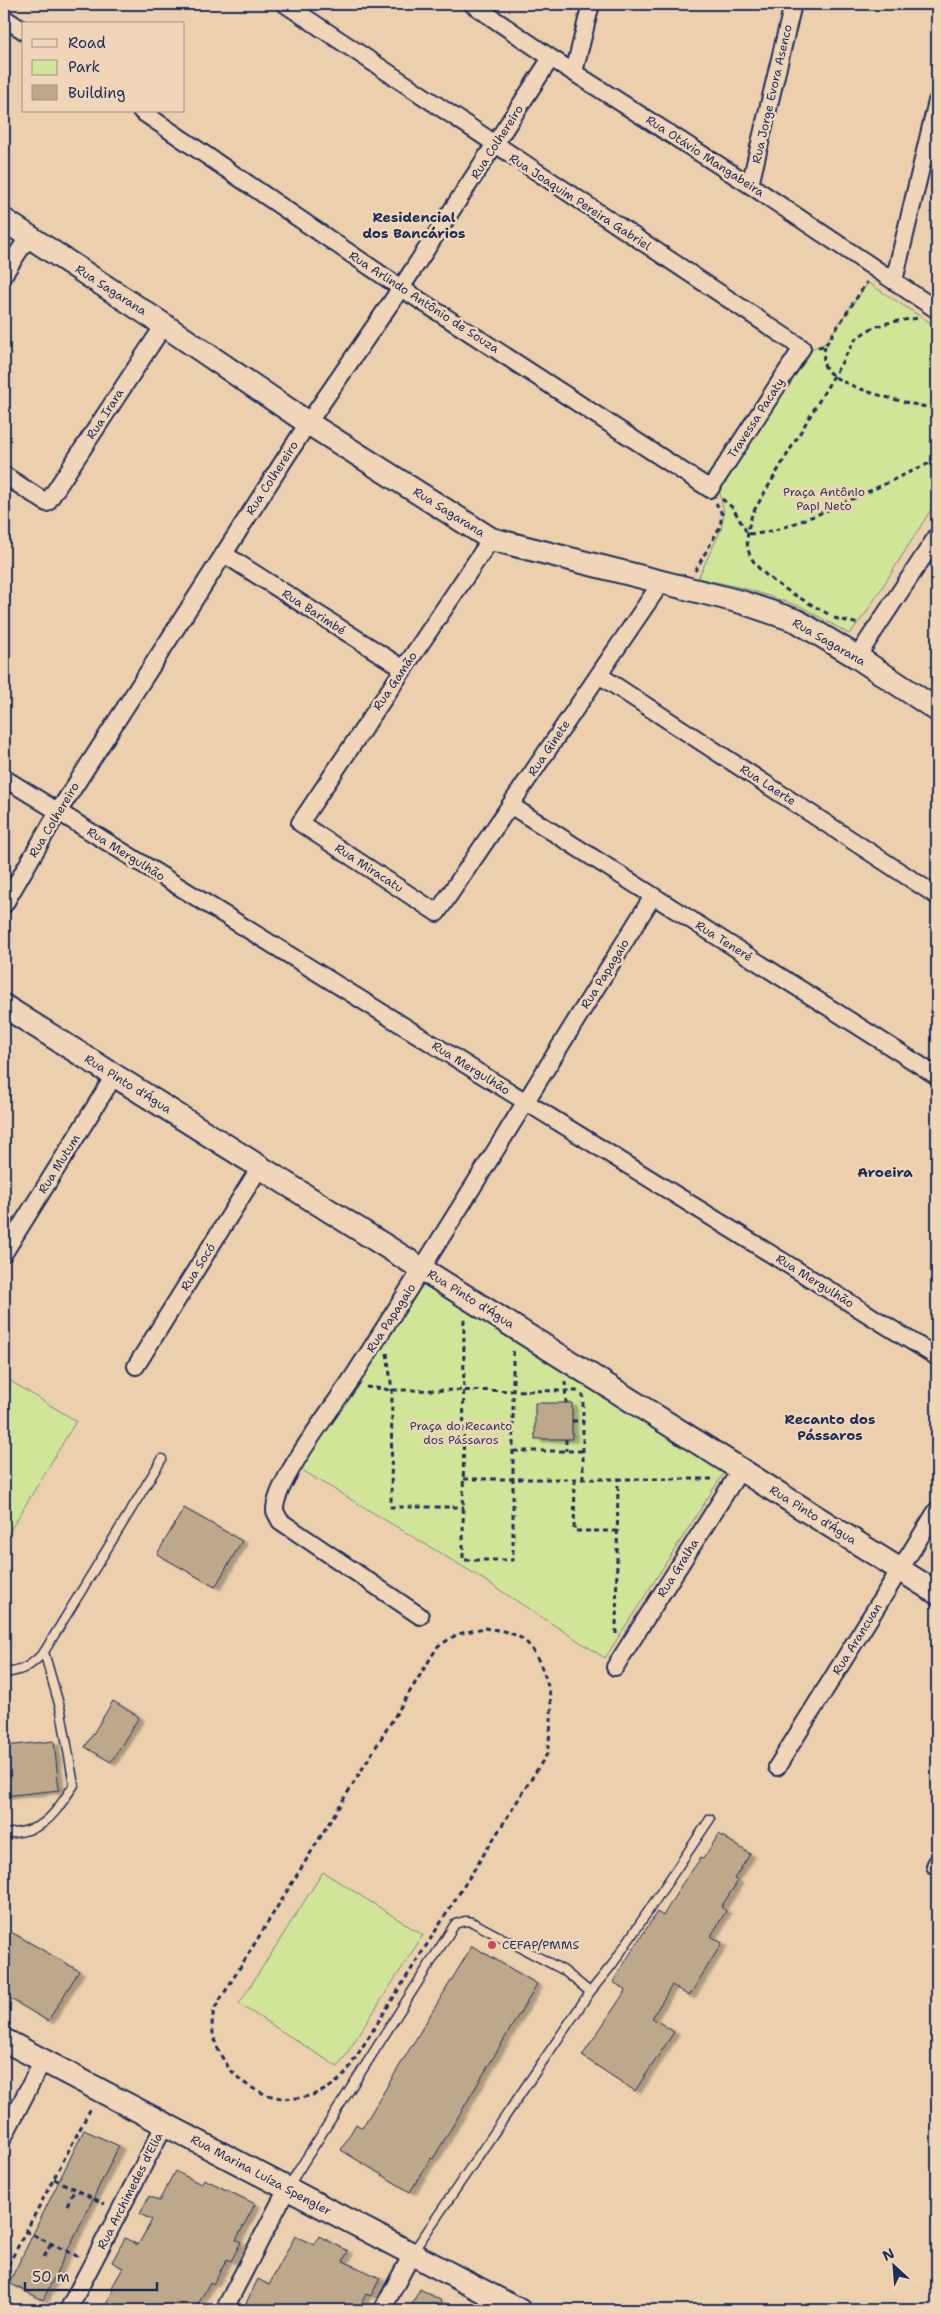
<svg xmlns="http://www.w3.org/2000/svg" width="941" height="2314" font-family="'Shantell Sans',sans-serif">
  <defs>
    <filter id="shadow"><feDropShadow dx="5.5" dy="3" stdDeviation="1" flood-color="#0004"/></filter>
  </defs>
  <rect width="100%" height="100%" fill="#ecd0ae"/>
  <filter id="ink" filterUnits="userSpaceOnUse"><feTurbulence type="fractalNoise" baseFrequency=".02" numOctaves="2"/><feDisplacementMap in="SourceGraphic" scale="10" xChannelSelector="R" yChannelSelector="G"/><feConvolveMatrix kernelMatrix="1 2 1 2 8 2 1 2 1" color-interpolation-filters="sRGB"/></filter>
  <g filter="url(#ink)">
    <path fill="#d1e599" stroke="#768a7c" d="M868 283 937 327V500L866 613 849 634 802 607 747 589 698 578 721 530 724 512 718 485 806 351 824 344Z
      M424 1274 725 1471 605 1658 475 1574 297 1467Z
      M4 1377 76 1421 4 1541Z
      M323 1872 423 1935 338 2067 239 2004Z"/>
    <path fill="#bea88b" stroke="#1b2f5e" filter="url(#shadow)" d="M535 1403H572V1439H535Z
      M184 1508 242 1541 215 1587 157 1554Z
      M113 1701 139 1717 111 1762 85 1747Z
      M54 1741 59 1790 4 1796V1746Z
      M719 1834 750 1854 734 1879 738 1881 721 1907 726 1911 711 1936 722 1943 689 1996 672 1985 652 2018 674 2032 635 2091 582 2056 626 1990 613 1982 623 1965 657 1912 663 1916 682 1884 701 1858 703 1859Z
      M11 1932 79 1971 48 2021 4 1995V1944Z
      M472 1946 537 1984 433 2159 431 2158 410 2192 341 2150 356 2124 362 2128Z
      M84 2130 119 2146 43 2300 9 2283Z
      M175 2171 201 2184 204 2179 255 2204 236 2240 241 2242 231 2261 227 2259 213 2284 210 2282 195 2310H103L113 2291 111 2289 123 2268 112 2262 125 2238 138 2245 152 2220 140 2214 149 2196 159 2201Z
      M295 2236 314 2245 319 2236 348 2251 343 2261 380 2278 371 2296 366 2294 358 2310H261L246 2303 258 2279 269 2285Z
      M420 2289 442 2301 437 2310H409Z"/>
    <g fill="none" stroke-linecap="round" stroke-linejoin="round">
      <defs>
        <path id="lane" d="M4 1673C23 1671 31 1666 44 1652L162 1459
          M4 1834C46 1831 51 1818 74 1785L61 1711 44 1652
          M590 1992 612 1965 710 1819
          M288 2187 455 1924 465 1921 472 1922 563 1970 590 1992 413 2252"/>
        <path id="street" d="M472 4 551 58 750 185 937 310
          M4 18 24 31
          M574 72 591 4
          M141 111 401 288 710 489 802 348 285 4
          M750 185 793 4
          M4 274 29 236
          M894 281 937 101
          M4 475 47 503 164 325
          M491 539 300 823 437 913 661 583
          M224 554 404 669
          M857 657 937 536
          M599 675 937 896
          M4 778 937 1357
          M510 805 937 1076
          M4 905 58 812 308 423 401 288 551 58
          M4 1253 114 1076
          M136 1366 260 1167
          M420 1616 280 1521C279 1518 276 1514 275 1511 273 1484 336 1403 353 1377 455 1218 553 1057 653 896
          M615 1667 741 1469
          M777 1767 937 1510
          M935 1866 937 1862
          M4 2136 43 2060
          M68 2310 165 2124
          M224 2310 287 2189
          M382 2310 412 2254"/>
        <path id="secondary" d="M4 220 164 325 308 423 491 539 741 602 797 621 857 657 937 710
          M4 1006 937 1593
          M4 2040 519 2310"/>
      </defs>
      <use href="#lane" stroke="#1b2f5e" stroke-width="11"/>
      <use href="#street" stroke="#1b2f5e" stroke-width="20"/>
      <use href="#secondary" stroke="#1b2f5e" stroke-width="26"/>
      <path stroke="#1b2f5e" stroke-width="3" stroke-dasharray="5 4" stroke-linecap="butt" d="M825 346C824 354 822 362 826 369 839 388 914 405 937 409
        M818 347 825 346 867 282
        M722 499 733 508 747 533C775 542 903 473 937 460
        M695 571 720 527 722 514 716 503
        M828 614C805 600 761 580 750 555 744 542 749 526 752 514L855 340C873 323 896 321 919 318
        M834 618 859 624
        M464 1319 463 1560H513V1349
        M387 1353 392 1390 391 1507H464
        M565 1381 566 1403
        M366 1387 392 1390 579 1391
        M572 1421H583
        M566 1439V1451
        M514 1451H583
        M464 1479H716
        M575 1479 574 1531H617
        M583 1479V1394
        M484 1628C499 1630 516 1632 527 1643 533 1649 538 1659 541 1666 555 1698 552 1721 547 1754L346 2073C307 2116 241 2102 218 2049 212 2034 210 2023 215 2008L438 1646 458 1634Z
        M616 1634 618 1480
        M54 2179 105 2204
        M67 2205 75 2189
        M25 2231 79 2257
        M44 2257 51 2244
        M4 2273 91 2108"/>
      <use href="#lane" stroke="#f1d5b8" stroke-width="8"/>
      <use href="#street" stroke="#f1d5b8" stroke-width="16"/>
      <use href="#secondary" stroke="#f1d5b8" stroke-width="22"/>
    </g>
  </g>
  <circle fill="#d1495b" stroke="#f1d5b8" stroke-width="2" cx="492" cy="1945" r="5"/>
  <g text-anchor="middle" stroke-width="5" stroke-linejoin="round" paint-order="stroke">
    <g font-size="12" fill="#1b2f5e" stroke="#f1d5b8">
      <text transform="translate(772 94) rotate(-77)" y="4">Rua Jorge Evora Asenco</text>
      <text transform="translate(497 142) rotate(-57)" y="4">Rua Colhereiro</text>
      <text transform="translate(705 156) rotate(33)" y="4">Rua Otávio Mangabeira</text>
      <text transform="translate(580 202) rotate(33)" y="4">Rua Joaquim Pereira Gabriel</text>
      <text transform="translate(111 290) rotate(33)" y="4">Rua Sagarana</text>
      <text transform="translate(424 302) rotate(33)" y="4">Rua Arlindo Antônio de Souza</text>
      <text transform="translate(105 414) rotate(-57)" y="4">Rua Irara</text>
      <text transform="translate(756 418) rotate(-57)" y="4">Travessa Pacaty</text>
      <text transform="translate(272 478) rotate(-57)" y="4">Rua Colhereiro</text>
      <text transform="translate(449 512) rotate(32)" y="4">Rua Sagarana</text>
      <text transform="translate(314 612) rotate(33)" y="4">Rua Barimbé</text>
      <text transform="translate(829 642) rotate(30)" y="4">Rua Sagarana</text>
      <text transform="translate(395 681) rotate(-56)" y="4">Rua Gamão</text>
      <text transform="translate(549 748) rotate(-56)" y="4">Rua Ginete</text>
      <text transform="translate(768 785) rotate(33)" y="4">Rua Laerte</text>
      <text transform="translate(54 820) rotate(-59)" y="4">Rua Colhereiro</text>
      <text transform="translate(126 854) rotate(32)" y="4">Rua Mergulhão</text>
      <text transform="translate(369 868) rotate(33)" y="4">Rua Miracatu</text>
      <text transform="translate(724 941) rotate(32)" y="4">Rua Teneré</text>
      <text transform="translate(605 974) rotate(-58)" y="4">Rua Papagaio</text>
      <text transform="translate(471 1068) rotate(32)" y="4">Rua Mergulhão</text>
      <text transform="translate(128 1084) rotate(32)" y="4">Rua Pinto d'Água</text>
      <text transform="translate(59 1164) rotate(-58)" y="4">Rua Mutum</text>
      <text transform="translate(198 1267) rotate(-58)" y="4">Rua Socó</text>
      <text transform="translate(815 1281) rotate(32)" y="4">Rua Mergulhão</text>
      <text transform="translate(471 1299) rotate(32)" y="4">Rua Pinto d'Água</text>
      <text transform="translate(391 1318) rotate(-57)" y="4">Rua Papagaio</text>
      <text transform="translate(813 1515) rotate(32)" y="4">Rua Pinto d'Água</text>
      <text transform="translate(678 1568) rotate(-58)" y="4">Rua Gralha</text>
      <text transform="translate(857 1639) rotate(-58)" y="4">Rua Arancuan</text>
      <text transform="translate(261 2175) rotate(28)" y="4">Rua Marina Luíza Spengler</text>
      <text transform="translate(130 2191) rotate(-63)" y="4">Rua Archimedes d'Elia</text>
    </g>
    <g font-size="12" fill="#2d4164" stroke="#f1d5b8">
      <text x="824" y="496">Praça Antônio<tspan x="824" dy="14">Papi Neto</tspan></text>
      <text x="461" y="1430">Praça do Recanto<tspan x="461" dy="14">dos Pássaros</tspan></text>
    </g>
    <g font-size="12" fill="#1b2f5e" stroke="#f1d5b8" text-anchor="start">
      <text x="502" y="1949">CEFAP/PMMS</text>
    </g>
    <g font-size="14" font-weight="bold" fill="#1b2f5e" stroke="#f1d5b8">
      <text x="414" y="222">Residencial<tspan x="414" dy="16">dos Bancários</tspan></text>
      <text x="885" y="1177">Aroeira</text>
      <text x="830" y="1424">Recanto dos<tspan x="830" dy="16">Pássaros</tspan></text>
    </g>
  </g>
  <rect width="941" height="2314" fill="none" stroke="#f1d5b8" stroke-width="20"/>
  <rect x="10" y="10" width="921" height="2294" fill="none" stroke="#1b2f5e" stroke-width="2" filter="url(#ink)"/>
  <rect x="22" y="22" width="162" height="90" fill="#f1d5b8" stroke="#9b9394"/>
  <rect x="32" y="39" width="25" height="8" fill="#f1d5b8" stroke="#9b9394"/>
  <text x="68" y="48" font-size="15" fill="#1b2f5e">Road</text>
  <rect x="32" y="60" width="25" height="15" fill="#d1e599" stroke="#9b9394"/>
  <text x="68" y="72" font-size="15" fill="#1b2f5e">Park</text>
  <rect x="32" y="85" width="25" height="15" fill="#bea88b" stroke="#9b9394"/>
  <text x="68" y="98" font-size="15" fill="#1b2f5e">Building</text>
  <g transform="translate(894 2266) rotate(334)" stroke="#f1d5b8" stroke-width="4" paint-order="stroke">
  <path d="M0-4L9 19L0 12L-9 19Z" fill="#1b2f5e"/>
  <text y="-8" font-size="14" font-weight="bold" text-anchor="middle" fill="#1b2f5e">N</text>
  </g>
  <path d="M25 2282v8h132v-8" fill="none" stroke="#1b2f5e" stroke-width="2.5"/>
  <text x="32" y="2282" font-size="15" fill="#1b2f5e" stroke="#f1d5b8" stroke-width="4" paint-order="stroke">50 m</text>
</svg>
